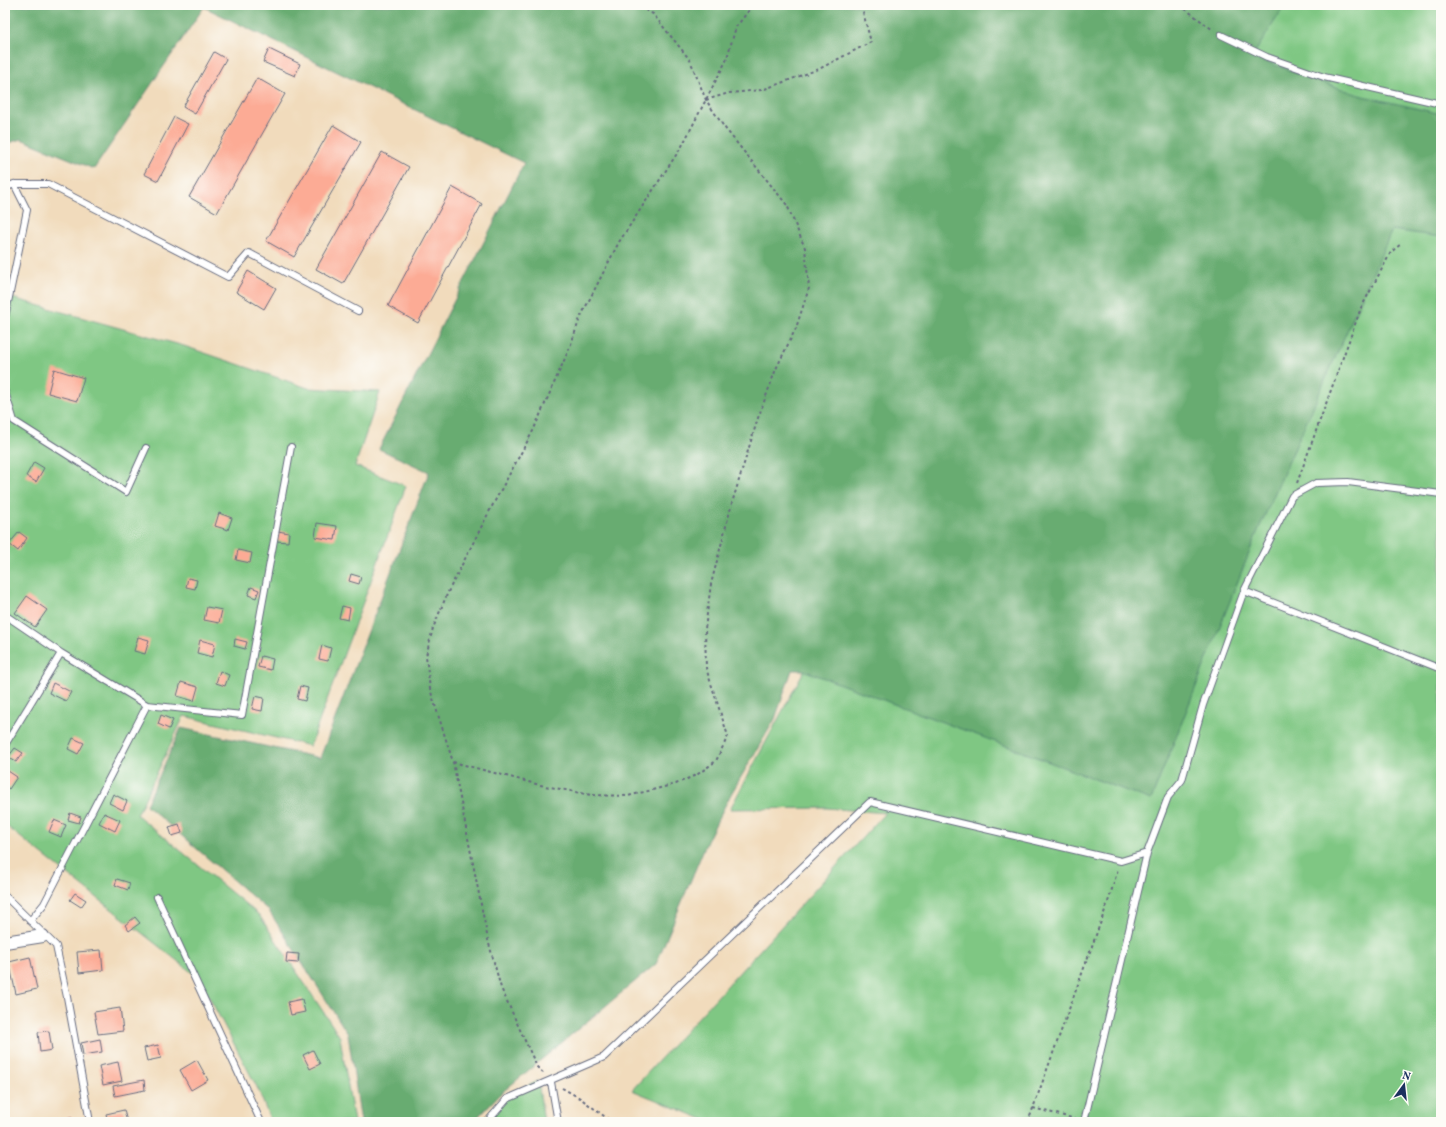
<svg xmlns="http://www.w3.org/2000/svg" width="1446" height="1127" font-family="Vollkorn,serif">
  <rect width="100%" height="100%" fill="#fdfcf7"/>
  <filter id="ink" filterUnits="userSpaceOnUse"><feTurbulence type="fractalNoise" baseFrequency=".025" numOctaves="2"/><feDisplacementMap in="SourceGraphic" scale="8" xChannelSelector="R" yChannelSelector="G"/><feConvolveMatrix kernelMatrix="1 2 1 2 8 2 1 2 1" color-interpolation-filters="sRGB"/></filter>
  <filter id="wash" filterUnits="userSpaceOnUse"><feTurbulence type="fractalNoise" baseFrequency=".012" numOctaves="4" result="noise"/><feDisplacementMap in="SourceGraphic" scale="16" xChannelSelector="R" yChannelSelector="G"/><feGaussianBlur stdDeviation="0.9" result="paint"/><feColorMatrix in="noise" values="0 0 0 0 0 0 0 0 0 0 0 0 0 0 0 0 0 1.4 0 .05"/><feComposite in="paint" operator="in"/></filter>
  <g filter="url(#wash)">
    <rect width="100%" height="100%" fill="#f1dbbc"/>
    <path fill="#7fc783" stroke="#4d7b70" d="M1160 5H1441V1122H710L632 1090 885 813 827 808 730 809Z
      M5 296 184 346 308 388 380 392 355 466 406 486 310 746 184 716 137 815 259 915 340 1037 354 1122H271L258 1089 199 978 5 825Z
      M538 1081 544 1122H480L504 1097Z"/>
    <path fill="#67ac71" stroke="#416e68" d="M5 5H1285L1252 57 1359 95 1441 114V237L1392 230 1257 533 1151 800 803 670H792L775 719 731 794 708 839 656 964 499 1095 473 1122H361L348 1034 269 911 146 805 181 728 320 758 429 472 379 449 524 163 204 7 94 169 21 139 5 144Z"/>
    <g id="blocks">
      <path fill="#fcab95" d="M269 49 300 64 295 76 263 62Z
        M214 52 226 59 195 114 183 107Z
        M257 78 285 94 217 213 189 197Z
        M174 117 188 124 158 181 144 174Z
        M333 125 361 142 294 257 266 241Z
        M382 152 409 167 343 284 316 269Z
        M452 187 482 204 418 323 388 306Z
        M248 271 276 288 264 309 236 292Z
        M54 369 84 378 77 401 48 393Z
        M34 462 44 468 36 482 26 476Z
        M219 513 232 518 228 530 215 526Z
        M317 523 337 526 335 540 315 537Z
        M278 531 289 533 288 542 276 541Z
        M19 532 27 538 18 551 9 544Z
        M238 550 252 553 250 563 236 560Z
        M351 574 361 577 359 584 349 581Z
        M188 578 197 580 195 589 186 587Z
        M251 587 259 590 256 598 248 595Z
        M27 596 47 610 35 627 15 613Z
        M342 606 350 608 348 620 339 618Z
        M207 607 222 610 219 623 204 620Z
        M138 637 149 640 145 654 134 651Z
        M235 639 247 642 245 649 234 646Z
        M200 640 215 644 212 657 197 653Z
        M322 645 331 648 328 661 319 659Z
        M261 656 273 659 271 670 258 667Z
        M220 671 229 675 225 686 216 683Z
        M181 682 198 687 194 701 177 696Z
        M53 683 71 692 66 701 49 693Z
        M300 686 308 688 305 701 297 699Z
        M255 696 264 698 262 711 252 709Z
        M161 715 173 720 169 729 158 724Z
        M73 738 84 743 78 754 68 749Z
        M15 748 23 753 16 762 8 757Z
        M5 769 17 777 9 789 5 786Z
        M113 794 127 801 123 810 109 803Z
        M70 813 81 817 79 823 68 820Z
        M104 813 120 820 115 831 99 823Z
        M54 820 66 825 61 837 49 832Z
        M179 824 182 833 172 836 169 827Z
        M117 879 130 883 128 890 115 885Z
        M75 893 86 900 81 907 70 900Z
        M135 917 140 923 129 931 125 925Z
        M101 950 103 970 79 973 77 952Z
        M287 953 299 954 298 963 286 962Z
        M30 957 37 989 16 994 9 962Z
        M302 999 305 1012 291 1015 288 1002Z
        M120 1008 123 1031 98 1034 94 1012Z
        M49 1031 52 1050 40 1052 38 1032Z
        M100 1039 102 1052 83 1055 81 1043Z
        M158 1045 161 1058 147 1061 144 1048Z
        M313 1050 320 1064 310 1069 303 1055Z
        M197 1060 208 1080 191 1090 180 1070Z
        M118 1062 122 1081 103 1085 99 1066Z
        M144 1080 145 1090 115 1096 113 1086Z
        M124 1110 127 1122H108L106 1114Z
        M71 1117 72 1122H54L53 1120Z"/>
    </g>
  </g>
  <g filter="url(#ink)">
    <use href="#blocks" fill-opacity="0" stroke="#666b7f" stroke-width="1"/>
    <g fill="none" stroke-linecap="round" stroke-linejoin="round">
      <defs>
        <path id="lane" d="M1221 35 1267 57 1324 77 1441 104
          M5 188 14 184H48L228 277 249 253 358 311
          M5 317 27 210 14 184
          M5 392 14 421 126 492 146 448
          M1244 591 1441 669
          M5 615 61 653
          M5 745 61 653 147 705
          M5 896 56 946 67 997 90 1122
          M157 897 261 1122
          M30 921 44 904 147 705 242 715 291 447
          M551 1082 558 1122
          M487 1122 507 1099 604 1057 870 802 1121 861 1147 853 1168 797 1182 780 1203 705 1244 591 1292 496 1316 483 1348 482 1441 494
          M1084 1122 1147 853"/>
        <path id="street" d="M5 942 43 936"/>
      </defs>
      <use href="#lane" stroke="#666b7f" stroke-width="8"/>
      <use href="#street" stroke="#666b7f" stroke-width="14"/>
      <path stroke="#666b7f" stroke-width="2" stroke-dasharray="3 3" stroke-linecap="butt" d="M1180 5 1213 30
        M706 100 729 93 762 90 819 69 871 42 861 5
        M1297 483 1361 308 1391 252 1401 244
        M453 762 540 785 591 795 628 796 676 784 698 774 716 761 728 736 706 668 705 629 711 584 732 503 758 418 776 369 796 328 809 288 805 248 787 205 724 127 706 100 690 60 653 14 636 5
        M543 1073 537 1067 501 988 488 940 453 762 430 689 426 656 433 628 448 592 490 510 533 431 570 347 580 318 619 242 682 146 726 61 736 27 753 5
        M562 1088 580 1098 612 1122
        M1033 1108 1076 1119
        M1028 1122 1108 902 1118 869"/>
      <use href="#lane" stroke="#fff" stroke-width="6"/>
      <use href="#street" stroke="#fff" stroke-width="12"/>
    </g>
  </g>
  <rect width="1446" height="1127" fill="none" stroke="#fdfcf7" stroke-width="20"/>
  <g transform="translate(1404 1085) rotate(15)" stroke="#fdfcf7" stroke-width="3" paint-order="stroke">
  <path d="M0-3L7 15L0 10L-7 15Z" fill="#1b2f5e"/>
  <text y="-6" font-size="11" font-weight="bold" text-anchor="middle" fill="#1b2f5e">N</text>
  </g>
</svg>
